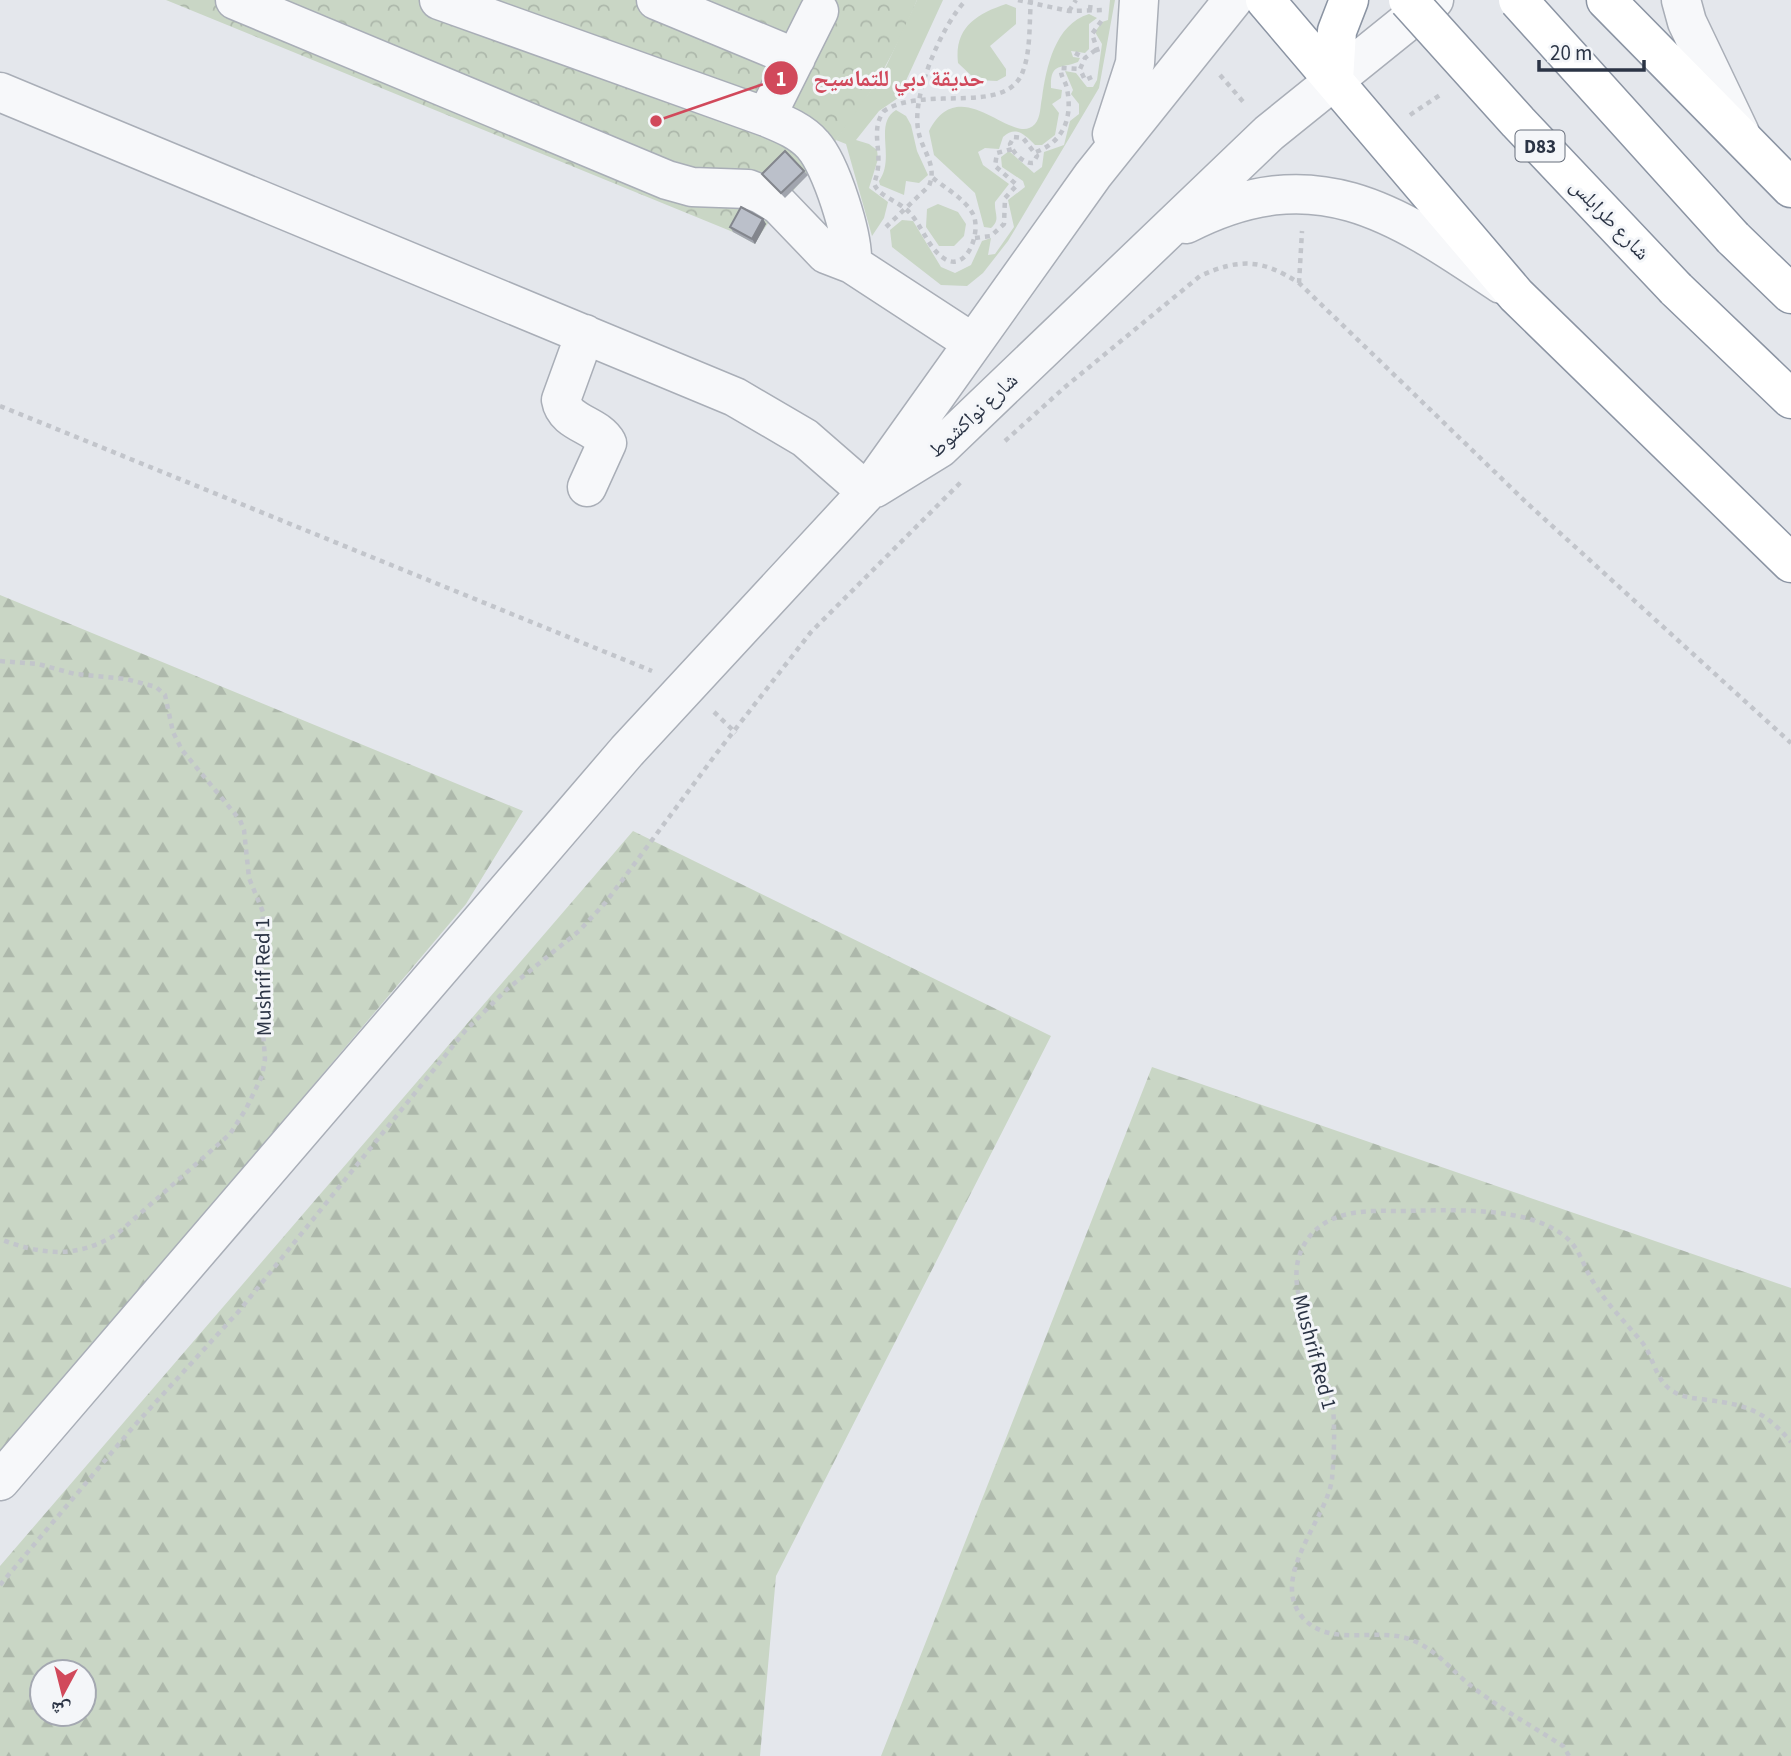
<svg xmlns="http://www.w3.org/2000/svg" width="1791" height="1756" font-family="'Source Sans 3','Noto Naskh Arabic',sans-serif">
  <defs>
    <pattern id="forest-firs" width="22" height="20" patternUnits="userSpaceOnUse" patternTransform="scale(1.75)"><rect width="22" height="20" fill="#c9d6c5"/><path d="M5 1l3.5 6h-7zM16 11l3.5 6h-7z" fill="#adb8ab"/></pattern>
    <pattern id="park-crowns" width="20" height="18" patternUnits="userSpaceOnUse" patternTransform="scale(1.75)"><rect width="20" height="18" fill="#c9d6c5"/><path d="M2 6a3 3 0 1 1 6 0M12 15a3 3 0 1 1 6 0" fill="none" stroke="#adb8ab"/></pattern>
  </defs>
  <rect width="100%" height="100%" fill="#e4e7ec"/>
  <path fill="url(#forest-firs)" fill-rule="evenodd" d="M0 595 523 811 466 904 0 1457Z
    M633 831 1051 1036 776 1576 760 1756H0V1566ZM42 1672H84V1714H42Z
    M1152 1067 1791 1288V1756H881Z"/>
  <path fill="url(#park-crowns)" d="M166 0H917C896 51 871 96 837 139 809 175 777 204 755 244L733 232Z"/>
  <path fill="#c9d6c5" d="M917 0H943L898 98 879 111 856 140 869 144 877 150 878 159 869 188 888 202 884 218 872 236 846 144 836 140 883 73Z
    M1110 0H1115L1099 88 1008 241 983 273 967 286 941 285 892 247 890 230 902 220 913 221 941 267 955 273 971 265 982 241 991 238 988 255 995 254 1014 227 1008 200 1025 187 1023 181 1002 167 1001 157 1009 151 1034 173 1042 167 1044 152 1064 145 1070 121 1079 114V104L1071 94 1073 90 1065 71 1076 73 1087 87H1093L1097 80 1102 44 1095 32 1102 22 1108 20Z
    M1006 4 1016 8V24L990 46 1006 69V76L997 81 976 80 958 63C954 28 976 14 1006 4Z
    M1089 14 1097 18 1089 24V49L1085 53 1071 51 1073 57 1080 58 1078 62C1061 69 1050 62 1051 88L1062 90 1061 98 1052 104 1059 113 1055 135 1042 145H1035C1025 135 1016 125 1003 137L999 149 985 148 978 152 983 165 1009 184 995 202C994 213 1001 220 991 228L984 227 975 193 934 155 929 131C961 69 1013 149 1035 124 1041 117 1040 106 1042 98 1046 68 1055 24 1089 14Z
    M896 110 906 116 911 125 917 151 928 175 919 183 906 181 904 195 880 185 879 181C896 158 873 124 896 110Z
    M938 204 958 212 966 224 964 236 954 246H939L926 227 927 209Z"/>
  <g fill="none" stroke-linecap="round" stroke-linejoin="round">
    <defs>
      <path id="minor" d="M235 0 667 180 692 187 748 189 761 194 779 205 826 254 852 264 973 343
        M439 0 766 117C783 124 801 131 813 145 831 165 854 237 852 264
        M656 0 796 58
        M1681 0 1687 22 1740 133
        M0 92 735 397 805 438 867 492
        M766 117 819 11
        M1112 134 1135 63 1139 0
        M1186 224C1315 158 1394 212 1501 284
        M585 334 561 400C565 424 597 424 607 443L587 487
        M875 488 940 448 1269 133 1434 0
        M0 1481 627 751 867 492 1093 175 1233 0"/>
      <path id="highway" d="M1265 0 1516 295 1791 563
        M1606 0 1791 188
        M1334 80 1337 31 1349 0
        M1733 238 1791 294
        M1676 289 1791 399"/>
    </defs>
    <use href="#minor" stroke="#a9aeb7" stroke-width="41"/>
    <use href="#highway" stroke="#8b94a3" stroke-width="41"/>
    <path stroke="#c2c5cb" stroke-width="4.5" stroke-dasharray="5 5" stroke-linecap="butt" d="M1018 0 1069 11 1104 10
      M1090 10 1091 0
      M1069 11 1076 0
      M1098 52 1092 34 1102 20
      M1075 53 1085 58
      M1220 75 1246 105
      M1092 77 1085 80 1080 69 1085 58 1097 49
      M1410 115 1443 93
      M1014 137 1023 138 1037 156 1033 163C1024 164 1013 153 1010 144Z
      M1036 152C1063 142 1073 118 1067 89 1066 81 1060 77 1061 68L1080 69
      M933 178C945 188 965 199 973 214 982 232 966 276 942 257 927 246 921 223 907 210 897 201 877 195 874 183 886 155 868 132 884 111 925 84 1007 117 1023 71 1031 50 1029 22 1031 0
      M886 227 929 186C938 164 921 150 918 129 912 94 942 25 966 0
      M975 238 991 236 1004 224 1005 198 1017 185 995 166 997 153 1012 149
      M1299 283 1302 231
      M0 406 652 671
      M1005 441 1065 387 1200 276C1240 258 1262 259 1299 283L1528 504 1791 743
      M0 661 38 664 75 674 126 679 156 687 165 695 173 732 182 750 240 820 244 830 249 878 263 912 260 991 265 1059 262 1076 246 1109 230 1134 117 1234C77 1259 41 1255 0 1239
      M714 712 736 733
      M0 1585 134 1426 239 1311 465 1031 505 991 579 931 606 902 716 754 811 632 963 480
      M1569 1756 1563 1746C1532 1726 1499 1708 1470 1685 1450 1669 1435 1648 1409 1639 1376 1627 1330 1648 1303 1618 1268 1578 1327 1519 1332 1479 1334 1457 1335 1430 1333 1407 1328 1361 1282 1295 1301 1251 1318 1212 1358 1210 1395 1211 1445 1211 1532 1203 1570 1241 1581 1253 1584 1267 1592 1280 1606 1303 1624 1321 1641 1341 1654 1356 1654 1378 1671 1390 1682 1398 1694 1398 1708 1400 1747 1405 1765 1411 1791 1442"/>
    <use href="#minor" stroke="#f7f8fa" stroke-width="38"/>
    <use href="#highway" stroke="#fff" stroke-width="38"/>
    <defs>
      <path id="highway-bridge" d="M1408 0 1518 122 1676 289
        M1518 0 1733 238"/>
    </defs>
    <use href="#highway-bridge" stroke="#8b94a3" stroke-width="41" stroke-linecap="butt"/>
    <use href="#highway-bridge" stroke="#fff" stroke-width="38"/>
  </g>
  <path fill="#a1a5ae" d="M804 171 808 175 785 198 762 174Z
    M763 219 766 224 755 244 733 232 730 227Z"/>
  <path fill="#83868d" d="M763 219 766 224 755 244 752 239Z"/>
  <path fill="#bbc0ca" stroke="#83868d" stroke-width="2" d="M785 151 804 171 781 193 762 174Z
    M741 207 763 219 752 239 730 227Z"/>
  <g text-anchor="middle" stroke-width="6" stroke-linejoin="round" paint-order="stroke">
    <rect fill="#f4f6f9" stroke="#676e7b" stroke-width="2" x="1515.5" y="130.5" width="49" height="31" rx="5"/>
    <g font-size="19" font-weight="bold" fill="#2b3445">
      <text x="1540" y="153">D83</text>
    </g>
    <g font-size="21" fill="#2b3445" stroke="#f4f6f9">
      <text transform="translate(1610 219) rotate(46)" y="7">شارع طرابلس</text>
      <text transform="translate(973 415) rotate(-43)" y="7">شارع نواكشوط</text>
      <text transform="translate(263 977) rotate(-91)" y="7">Mushrif Red 1</text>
      <text transform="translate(1315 1352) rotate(75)" y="7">Mushrif Red 1</text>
    </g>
  </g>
  <path fill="none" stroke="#d1495b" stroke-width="2.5" d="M656 121L781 78"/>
  <g fill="#d1495b" stroke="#f4f6f9" stroke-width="2.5">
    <circle cx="656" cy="121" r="7"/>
    <circle cx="781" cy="78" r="18"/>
  </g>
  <g font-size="21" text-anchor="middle" font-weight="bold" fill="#fff">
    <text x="781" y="86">1</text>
  </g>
  <g font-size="23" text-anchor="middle" font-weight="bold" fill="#d1495b" stroke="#f4f6f9" stroke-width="6" stroke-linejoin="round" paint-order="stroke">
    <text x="899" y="86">حديقة دبي للتماسيح</text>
  </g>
  <g transform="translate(63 1693) rotate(187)"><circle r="33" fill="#f4f6f9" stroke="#a4a8b1" stroke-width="2"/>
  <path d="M0-5L12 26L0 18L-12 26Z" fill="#d1495b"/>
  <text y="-10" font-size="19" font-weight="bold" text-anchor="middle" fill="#2b3445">ش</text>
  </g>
  <path d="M1539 60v10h105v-10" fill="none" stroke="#2b3445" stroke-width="3.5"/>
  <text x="1550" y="60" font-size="21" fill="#2b3445" stroke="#f4f6f9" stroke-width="5" paint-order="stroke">20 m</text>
</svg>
